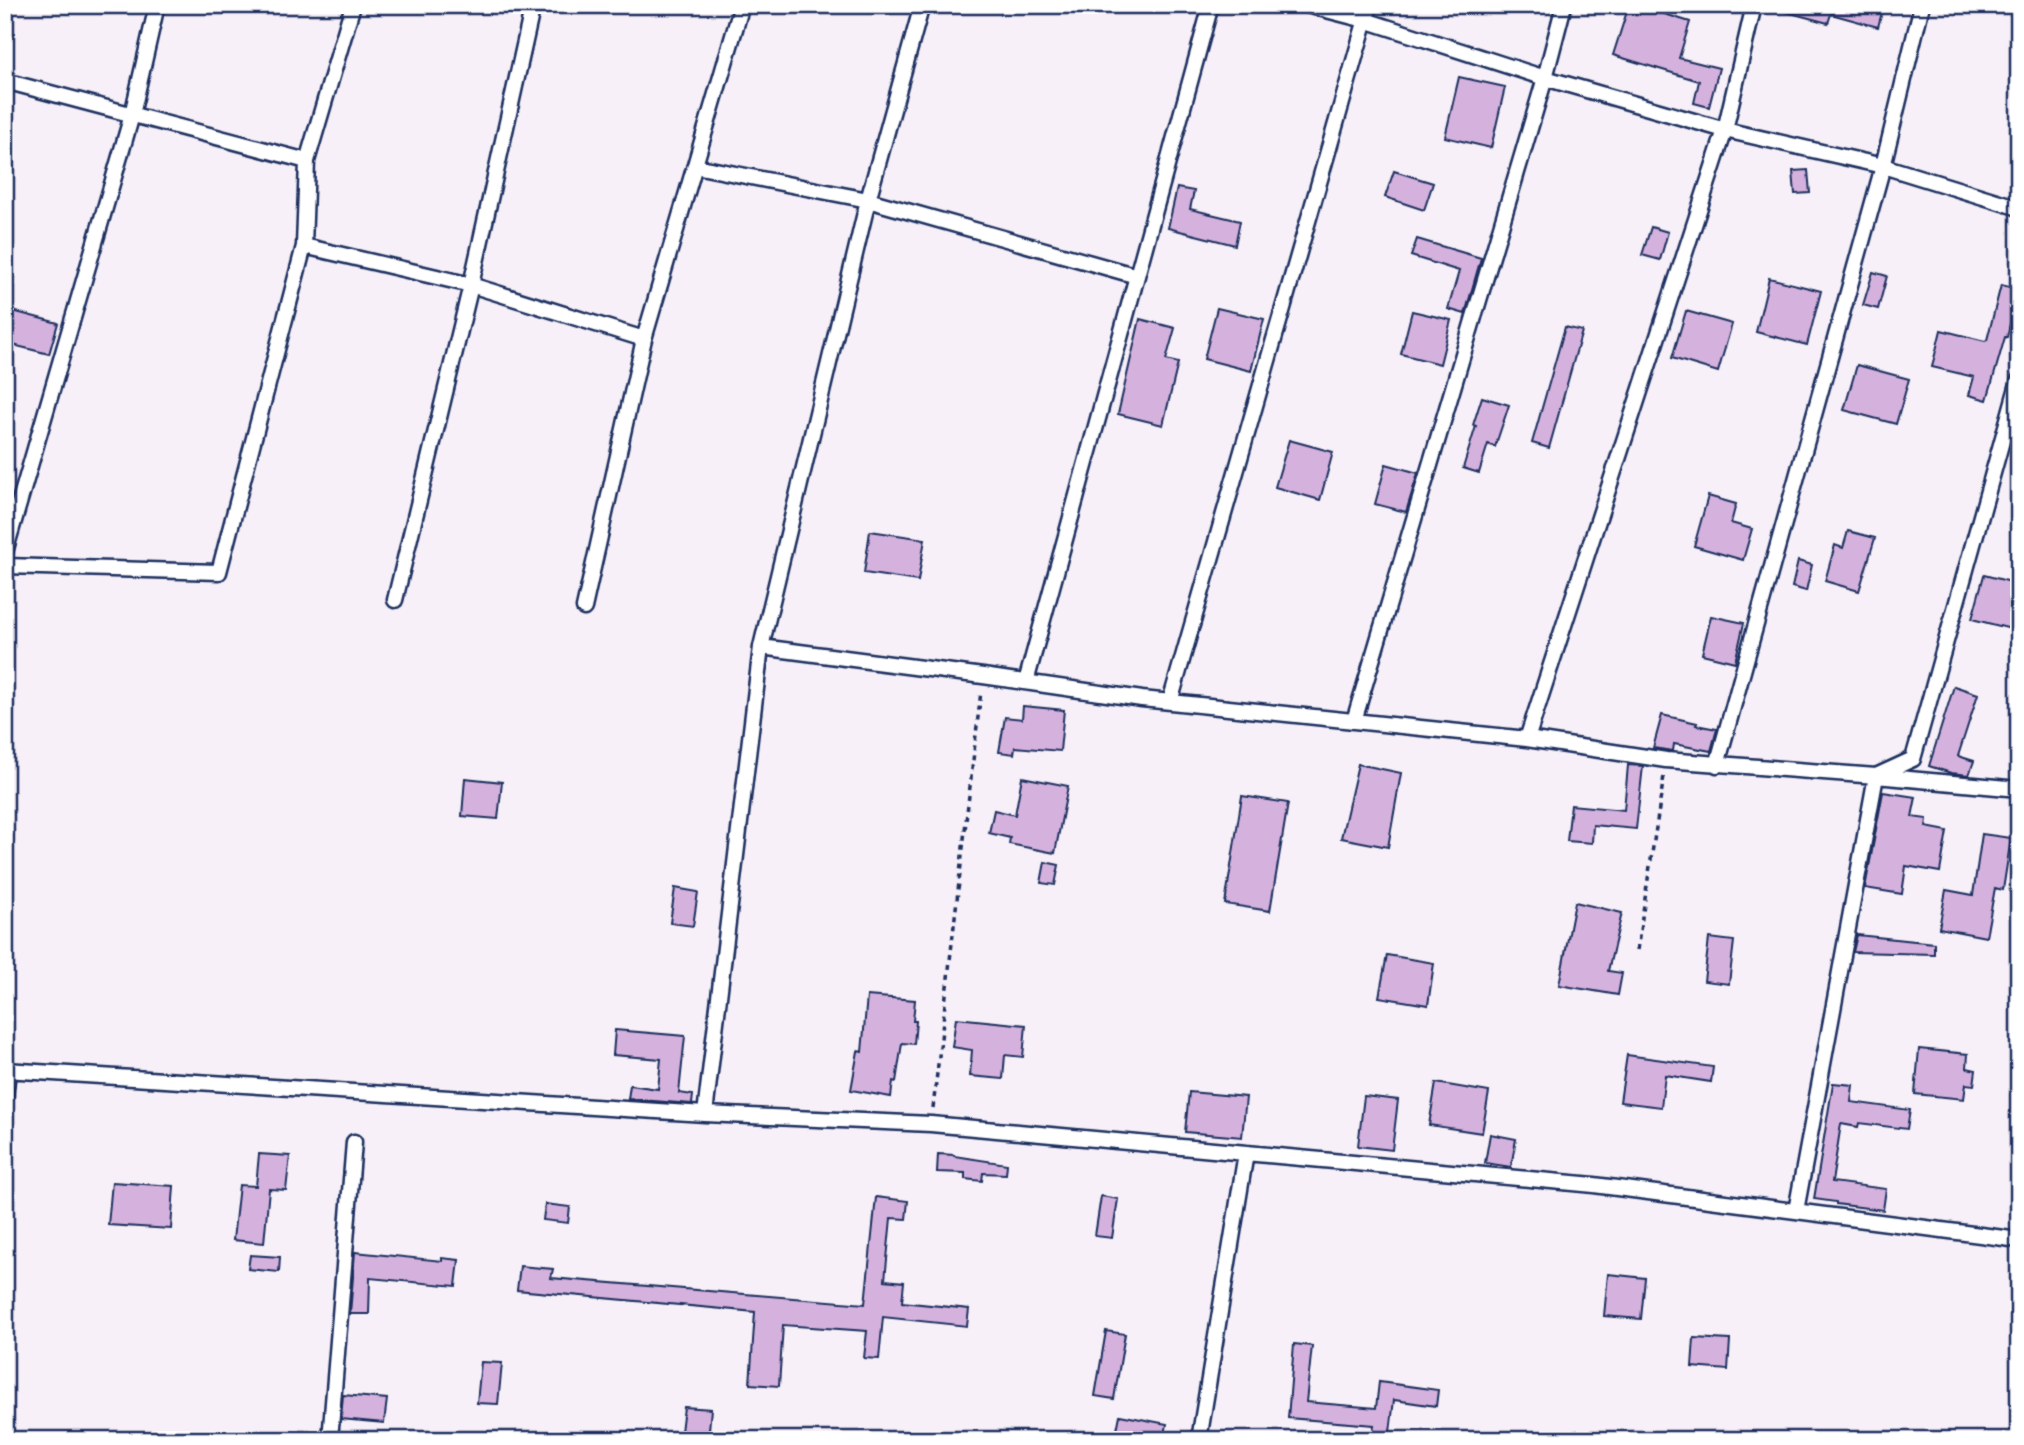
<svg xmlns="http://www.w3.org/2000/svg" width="2024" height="1445" font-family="'Patrick Hand',sans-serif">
  <rect width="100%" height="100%" fill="#f7f0f8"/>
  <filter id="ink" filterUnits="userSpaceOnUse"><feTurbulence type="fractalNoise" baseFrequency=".0143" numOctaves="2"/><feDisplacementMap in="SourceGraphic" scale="14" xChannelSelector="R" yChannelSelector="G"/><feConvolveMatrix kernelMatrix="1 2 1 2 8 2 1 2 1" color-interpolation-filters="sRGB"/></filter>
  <g filter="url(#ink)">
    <path fill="#d5b2dd" stroke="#1b2f5e" stroke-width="2" d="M1629 5H1636L1690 22 1679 58 1719 68 1709 107 1694 103 1699 81 1613 55Z
      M1780 5H1884L1878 27 1831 14 1828 23 1779 10Z
      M1459 77 1505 87 1491 148 1445 137Z
      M1808 170 1810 193 1795 194 1793 171Z
      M1394 171 1433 183 1424 210 1385 197Z
      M1177 188 1194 191 1190 209 1240 221 1235 245 1168 228Z
      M1651 227 1668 232 1660 260 1642 255Z
      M1417 239 1481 258 1465 314 1448 309 1459 271 1411 256Z
      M1873 272 1887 276 1878 309 1863 305Z
      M1769 278 1821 291 1807 345 1756 332Z
      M2001 285 2018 289 2007 337H2005L1987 400 1969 395 1974 377 1932 367 1941 330 1985 341 1987 340Z
      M1217 308 1264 319 1251 371 1204 359Z
      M5 309 58 323 49 354 5 343Z
      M1412 311 1451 320 1440 364 1401 354Z
      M1686 311 1732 324 1718 372 1672 358Z
      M1140 319 1175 328 1166 360 1178 363 1163 425 1118 414Z
      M1565 327 1582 331 1549 448 1532 443Z
      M1857 365 1909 379 1896 424 1844 410Z
      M1482 397 1509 405 1495 447 1488 444 1479 473 1463 468 1476 426 1473 425Z
      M1289 440 1333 452 1320 500 1275 487Z
      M1386 464 1418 473 1406 512 1375 504Z
      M1708 496 1736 504 1731 523 1752 529 1743 560 1694 546Z
      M870 531 925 539 918 581 864 573Z
      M1848 531 1875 538 1859 591 1825 581 1835 545 1843 548Z
      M1798 561 1812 565 1806 591 1792 587Z
      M1984 575 2019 584V631L1972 619Z
      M1711 616 1744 623 1735 662 1702 654Z
      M1954 686 1978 694 1958 756 1974 761 1969 775 1951 773 1929 766Z
      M1023 706 1064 710 1060 751 1015 747 1014 754 999 752 1005 717 1022 719Z
      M1662 715 1697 723 1696 725 1717 729 1711 751 1674 744 1673 751 1653 748Z
      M1358 764 1401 773 1388 847 1341 838Z
      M1628 765 1643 766 1636 829 1593 825 1592 843 1567 841 1571 805 1624 810Z
      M1022 777 1068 786 1055 853 1009 844 1010 838 989 833 994 810 1015 815Z
      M465 778 502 782 498 819 462 816Z
      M1883 792 1916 797 1912 817 1927 819 1926 827 1947 831 1940 872 1906 866 1902 894 1865 888Z
      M1242 796 1288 803 1270 911 1225 904Z
      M1982 834 2011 838 2003 890 1995 888 1986 937 1939 928 1946 890 1973 895Z
      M1045 862 1059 865 1055 885 1041 883Z
      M675 888 698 892 693 926 670 923Z
      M1575 902 1622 913 1608 971 1622 973 1618 995 1559 985Z
      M1857 935 1934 943V954L1853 952Z
      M1709 938 1734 941 1729 984 1704 981Z
      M1387 955 1434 963 1428 1005 1379 997Z
      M867 996 915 1000 913 1021H916L914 1044 902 1043 896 1082 893 1081 891 1097 851 1090 858 1051 862 1052Z
      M956 1018 1026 1025 1023 1057 1005 1055 1003 1079 970 1076 972 1050 952 1047Z
      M615 1030 685 1036 679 1093 693 1095 692 1104 628 1099 630 1085 658 1089 661 1059 613 1055Z
      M1919 1049 1968 1054 1967 1068 1976 1070 1974 1085 1966 1084 1964 1099 1915 1094Z
      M1627 1055 1713 1067 1711 1082 1665 1075 1661 1107 1620 1102Z
      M1436 1083 1489 1092 1482 1133 1429 1125Z
      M1833 1083 1853 1085 1851 1102 1910 1110 1907 1129 1859 1123 1858 1127 1841 1124 1832 1182 1886 1189 1883 1210 1836 1204V1202L1814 1199Z
      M1189 1092 1246 1097 1242 1137 1185 1132Z
      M1364 1096 1398 1100 1392 1150 1358 1146Z
      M1490 1134 1516 1139 1511 1167 1485 1163Z
      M259 1154 290 1156 286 1190 269 1189 264 1243 233 1240 239 1185 256 1186Z
      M938 1154 954 1155V1156L1007 1164 1006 1174 983 1173 982 1181 965 1179V1173L937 1172Z
      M112 1182 174 1186 171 1229 108 1225Z
      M1101 1196 1118 1199 1112 1238 1095 1236Z
      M876 1197 908 1201 906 1219 891 1218 885 1280 904 1282 902 1302 969 1309 967 1326 883 1317 879 1359 864 1358 867 1331 783 1325 779 1386 750 1384 755 1312 517 1290 520 1266 553 1269 551 1278 865 1304Z
      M545 1204 570 1207 568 1223 543 1220Z
      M355 1252 442 1261V1258L459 1260 456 1286 370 1278 369 1314H350Z
      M250 1255 280 1257 279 1272 248 1269Z
      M1608 1274 1645 1278 1641 1319 1604 1316Z
      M1106 1331 1125 1334 1114 1399 1095 1396Z
      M1694 1338 1730 1340 1728 1370 1692 1367Z
      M1294 1344 1312 1346 1306 1402 1376 1408 1379 1382 1438 1390 1436 1406 1394 1400 1389 1440H1372L1374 1425 1288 1418Z
      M481 1362 502 1363 498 1404 477 1403Z
      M343 1395 387 1399 384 1423 341 1419Z
      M684 1407 711 1409 708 1440H680Z
      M1120 1415 1167 1424 1164 1440H1115Z"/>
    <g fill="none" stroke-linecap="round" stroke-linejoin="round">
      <defs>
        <path id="minor" d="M1307 5 1365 20 1545 78 1725 130 1883 166 2019 208
          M5 81 307 161 304 246 471 285 644 339
          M307 161 353 5
          M695 166 868 200 1137 276
          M5 552 132 115 157 5
          M5 566 219 572 304 246
          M395 600 471 285 533 5
          M584 608 644 339 742 5
          M761 647 983 676 1142 699 1527 739 1666 760 1876 776 2019 789
          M1026 682 1211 5
          M1170 702 1370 5
          M1354 721 1545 78 1564 5
          M1527 739 1725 130 1754 5
          M1717 765 1883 166 1922 5
          M5 1070 705 1114 931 1124 1594 1185 2019 1240
          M5 1096 8 1071
          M705 1114 761 647 868 200 922 5
          M1796 1211 1876 776 1913 759 2019 380
          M330 1440 354 1142
          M1199 1440 1246 1153"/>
      </defs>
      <use href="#minor" stroke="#1b2f5e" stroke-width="19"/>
      <path stroke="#1b2f5e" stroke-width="3.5" stroke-dasharray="5 5" stroke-linecap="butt" d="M1637 950 1664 776
        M933 1108 981 691"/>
      <use href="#minor" stroke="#fff" stroke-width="14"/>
    </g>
  </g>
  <rect width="2024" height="1445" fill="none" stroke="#fff" stroke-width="28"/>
  <rect x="14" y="14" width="1996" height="1417" fill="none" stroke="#1b2f5e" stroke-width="2.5" filter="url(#ink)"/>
</svg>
